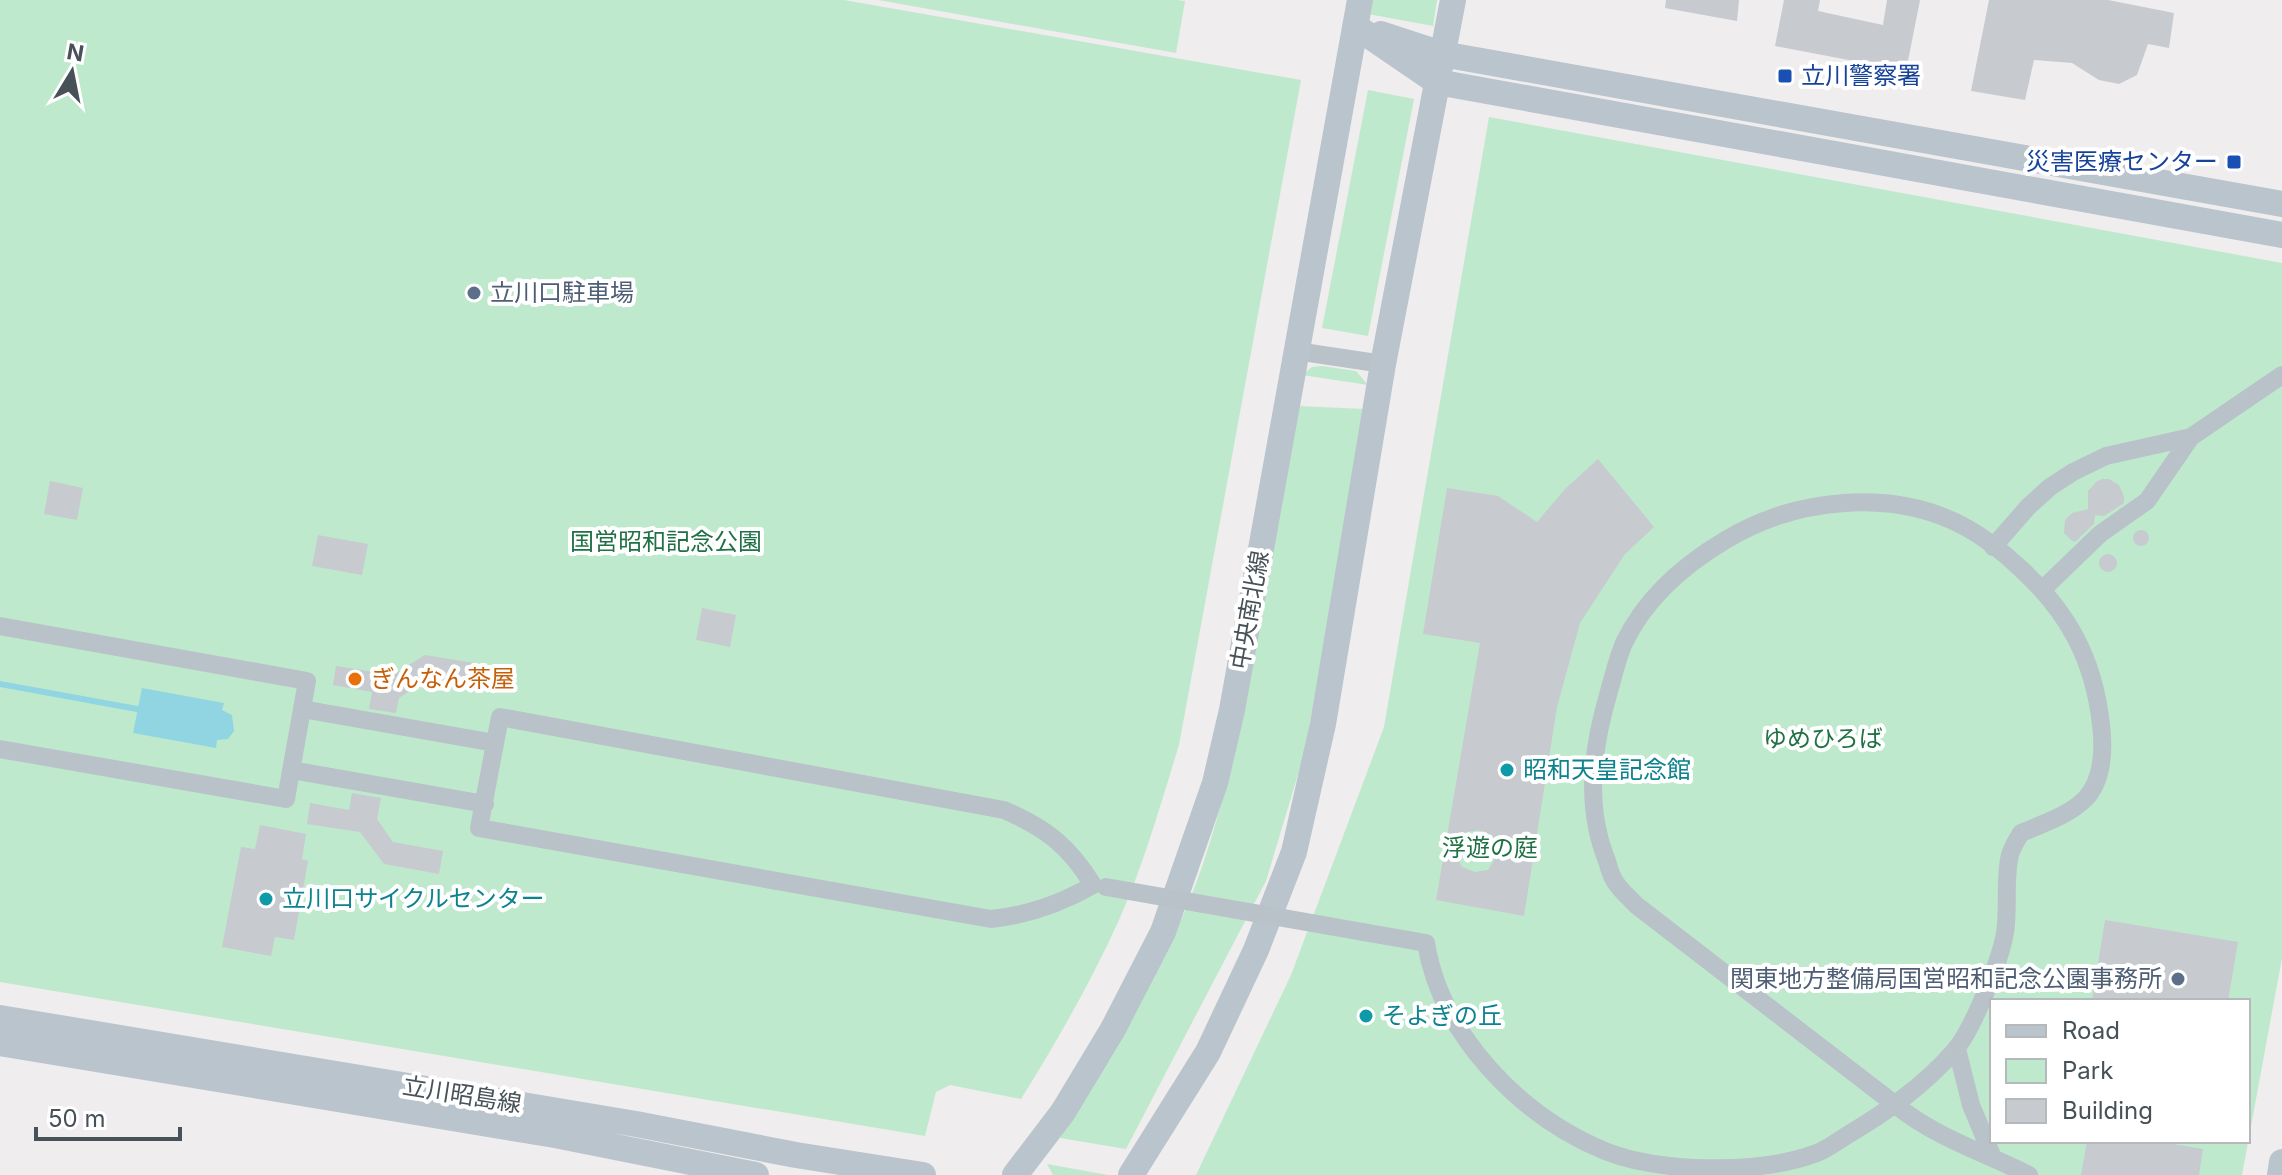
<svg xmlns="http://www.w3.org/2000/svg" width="2282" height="1175" font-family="Inter,'Noto Sans JP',sans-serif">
  <rect width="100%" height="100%" fill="#efeded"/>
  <path fill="#bfe9cd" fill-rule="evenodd" d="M0 0H844L1301 80 1179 745C1161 803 1144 864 1119 920 1091 982 1057 1041 1021 1099L950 1085 936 1092 925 1136 0 982Z
    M878 0H1177L1185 1 1176 53Z
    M1371 0H1437L1433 26 1368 14Z
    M1368 90 1414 99 1368 336 1322 328Z
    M1489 117 2282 263V958L2242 1175H1196L1291 975 1384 727ZM1992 1001H2248V1141H1992Z
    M1322 366 1356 371 1368 385 1302 375 1312 367Z
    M1297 406 1365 409 1305 751 1266 881 1126 1149 1060 1138C1111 1049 1170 961 1203 864 1251 719 1270 557 1297 406Z
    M1047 1164 1108 1175H1053Z"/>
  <path fill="#90d5e1" d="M142 688 224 703 222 710 232 715 234 731 228 739 217 740 216 748 133 733Z"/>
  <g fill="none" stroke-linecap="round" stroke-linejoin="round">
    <path stroke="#90d5e1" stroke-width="6" d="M0 684 137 709"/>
  </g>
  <path fill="#c7cacf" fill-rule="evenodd" d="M1666 0H1739L1737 21 1665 8Z
    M1784 0H1820L1818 11 1883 25 1887 0H1920L1906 71 1775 46Z
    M1989 0H2108L2174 13 2169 48 2148 44 2137 75 2119 84 2099 80 2072 63 2034 60 2025 100 1971 91Z
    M1598 459 1654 527 1625 554 1580 623 1557 707 1524 916 1436 900 1480 643 1423 634 1447 488 1498 496 1537 522 1565 489ZM1479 830 1491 835 1498 846V853L1488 870 1475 872 1462 867 1453 849 1466 832Z
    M2102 479H2109L2119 485 2124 496V503L2104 516 2095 515 2094 524 2075 542 2071 540 2064 533 2065 520 2072 513 2088 509V491L2096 482Z
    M50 481 83 488 77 520 44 514Z
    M2133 538a8 8 0 1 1 16 0a8 8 0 1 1-16 0Z
    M318 535 368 544 362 575 312 566Z
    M2099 563a9 9 0 1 1 18 0a9 9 0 1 1-18 0Z
    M702 608 736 615 730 647 696 640Z
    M425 655 480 664 476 686 430 678 399 698 396 713 369 709 372 692 333 685 336 666 393 675Z
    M352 793 381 798 377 819 393 842 443 851 439 874 384 864 360 832 307 824 310 803 349 810Z
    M260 825 306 834 302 859 308 861 294 940 275 937 271 956 222 947 241 847 255 849Z
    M2105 920 2238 942 2228 1001H2092Z
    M2087 1141H2155L2203 1149 2199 1175H2081Z"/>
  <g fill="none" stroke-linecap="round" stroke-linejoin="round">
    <path stroke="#b9c2c8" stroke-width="18" d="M1296 351 1383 364
      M1993 547 2028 507 2050 487 2073 472 2106 456 2191 437 2282 375
      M2043 589 2100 534 2147 501 2191 437
      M0 626 307 681 286 799 0 749
      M302 709 495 743
      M500 717 1004 810C1046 828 1069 846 1093 885 1060 904 1029 915 991 919L479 828Z
      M291 770 485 804
      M1363 932 1426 943C1441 1035 1520 1116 1605 1151 1660 1173 1759 1174 1814 1154 1825 1151 1836 1142 1846 1136 1886 1112 1924 1086 1955 1050 1973 1029 2000 961 2005 933 2009 908 2004 879 2010 855 2012 847 2017 840 2021 833 2042 824 2068 816 2085 799 2103 781 2104 749 2101 725 2094 659 2068 612 2020 568 2005 554 1985 538 1967 528 1893 487 1794 498 1724 541 1684 565 1645 599 1624 643 1617 659 1613 678 1608 695 1592 750 1585 807 1607 861 1609 868 1611 877 1616 883 1621 891 1630 898 1636 905L1897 1106C1937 1138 1983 1152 2029 1175
      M1957 1049 1971 1105 1993 1158"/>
    <path stroke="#bac4cd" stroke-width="26" d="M1355 26 1437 82 2282 235
      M1381 34 1442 54 2282 204
      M0 1018 636 1124 796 1155 923 1175
      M0 1043 555 1135 756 1175
      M1015 1175 1063 1112 1113 1029 1163 932 1215 783 1232 710 1360 0
      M1131 1175 1208 1052 1256 950 1294 852 1323 724 1383 364 1453 0
      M2280 1175 2282 1162"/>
    <path stroke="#b9c2c8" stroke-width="18" d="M1106 887 1363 932"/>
  </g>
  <g fill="#1a4fb4" stroke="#fff" stroke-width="3">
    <rect x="1777" y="68" width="16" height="16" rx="4"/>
    <rect x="2226" y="154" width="16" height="16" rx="4"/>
  </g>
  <g fill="#5c6f8a" stroke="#fff" stroke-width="3">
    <circle cx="474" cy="293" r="8"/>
    <circle cx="2178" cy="979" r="8"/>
  </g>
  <circle fill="#e8710a" stroke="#fff" stroke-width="3" cx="355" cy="679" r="8"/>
  <g fill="#0f9aa8" stroke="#fff" stroke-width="3">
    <circle cx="1507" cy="770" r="8"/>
    <circle cx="266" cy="899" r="8"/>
    <circle cx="1366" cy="1016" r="8"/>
  </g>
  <g text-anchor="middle" stroke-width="8" stroke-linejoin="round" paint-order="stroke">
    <g font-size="24" fill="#164399" stroke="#fff" text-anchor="start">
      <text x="1801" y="84">立川警察署</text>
      <text x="2218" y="170" text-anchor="end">災害医療センター</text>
    </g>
    <g font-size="24" fill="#4e5e75" stroke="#fff" text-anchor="start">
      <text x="490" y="301">立川口駐車場</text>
      <text x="2162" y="987" text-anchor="end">関東地方整備局国営昭和記念公園事務所</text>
    </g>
    <g font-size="24" fill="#207144" stroke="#fff">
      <text x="666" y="550">国営昭和記念公園</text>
      <text x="1823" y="747">ゆめひろば</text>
      <text x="1490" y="856">浮遊の庭</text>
    </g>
    <g font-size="24" fill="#475158" stroke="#fff">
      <text transform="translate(1250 610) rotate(-80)" y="8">中央南北線</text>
      <text transform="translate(462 1095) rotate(9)" y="8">立川昭島線</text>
    </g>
    <g font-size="24" fill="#c56008" stroke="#fff" text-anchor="start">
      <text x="371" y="687">ぎんなん茶屋</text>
    </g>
    <g font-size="24" fill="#0d838f" stroke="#fff" text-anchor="start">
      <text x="1523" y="778">昭和天皇記念館</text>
      <text x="282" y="907">立川口サイクルセンター</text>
      <text x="1382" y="1024">そよぎの丘</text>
    </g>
  </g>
  <rect x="1990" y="999" width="260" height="144" fill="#ffffff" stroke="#b5b9bc" stroke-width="2"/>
  <rect x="2006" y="1025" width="40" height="12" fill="#bac4cd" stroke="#b5b9bc" stroke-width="2"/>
  <text x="2062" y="1039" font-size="24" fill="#475158">Road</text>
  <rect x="2006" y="1059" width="40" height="24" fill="#bfe9cd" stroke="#b5b9bc" stroke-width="2"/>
  <text x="2062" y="1079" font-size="24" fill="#475158">Park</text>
  <rect x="2006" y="1099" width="40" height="24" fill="#c7cacf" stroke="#b5b9bc" stroke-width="2"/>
  <text x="2062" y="1119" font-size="24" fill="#475158">Building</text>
  <g transform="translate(72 72) rotate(10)" stroke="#ffffff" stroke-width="6" paint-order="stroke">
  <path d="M0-6L14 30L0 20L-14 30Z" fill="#475158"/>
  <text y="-12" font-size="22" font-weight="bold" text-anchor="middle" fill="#475158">N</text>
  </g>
  <path d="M36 1127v12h144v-12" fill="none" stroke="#475158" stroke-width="4"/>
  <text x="48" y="1127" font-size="24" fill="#475158" stroke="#ffffff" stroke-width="6" paint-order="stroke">50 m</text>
</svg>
